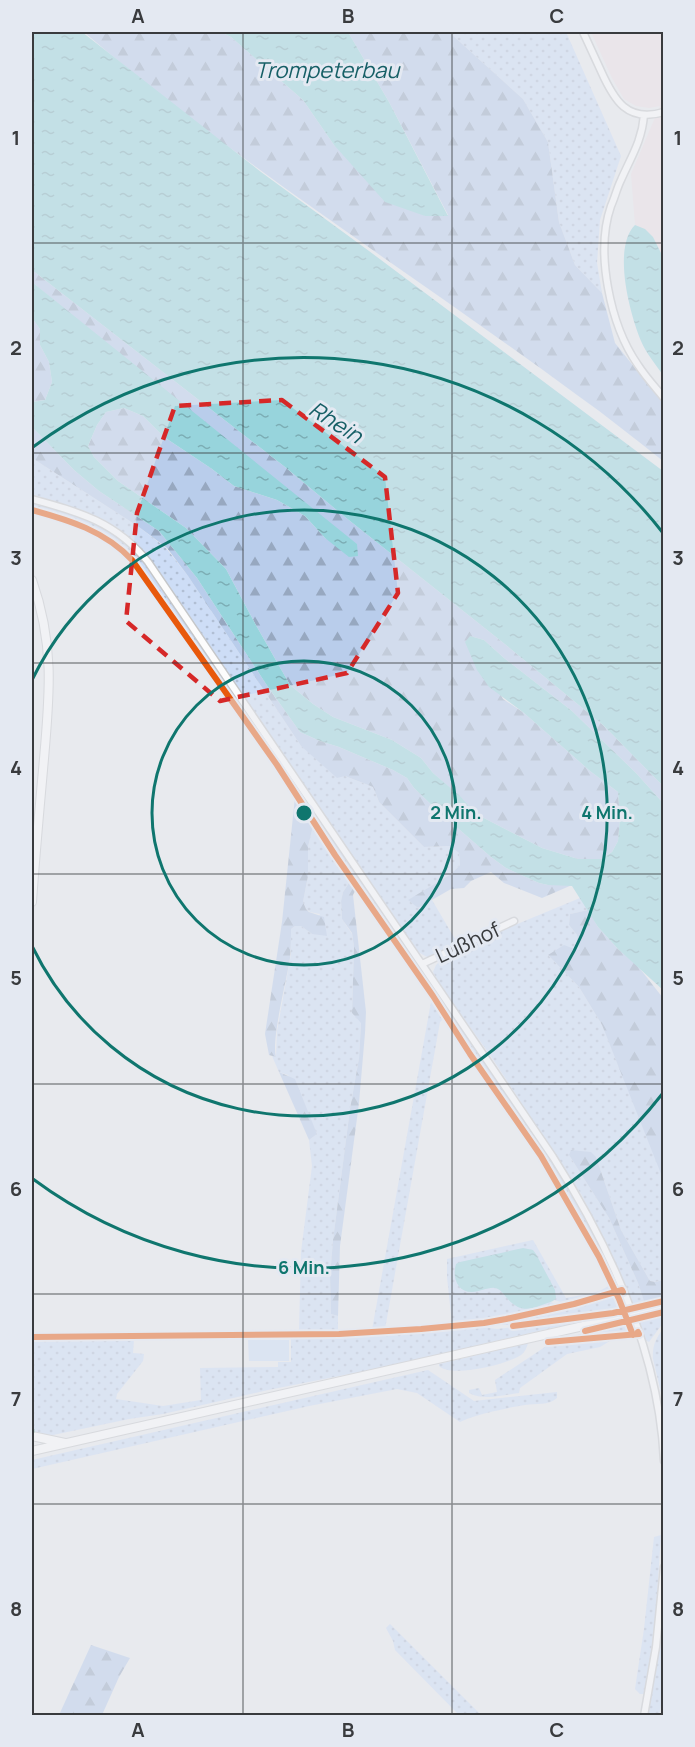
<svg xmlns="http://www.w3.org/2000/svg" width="695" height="1747" font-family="Manrope,sans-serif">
  <defs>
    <pattern id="grass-dots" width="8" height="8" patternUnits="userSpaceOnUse" patternTransform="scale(1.5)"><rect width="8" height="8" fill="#cdddf6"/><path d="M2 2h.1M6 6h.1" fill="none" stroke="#b1bfd4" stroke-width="1.8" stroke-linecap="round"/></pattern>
    <pattern id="forest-firs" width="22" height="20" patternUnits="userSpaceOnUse" patternTransform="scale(1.5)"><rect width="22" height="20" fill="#b9cdeb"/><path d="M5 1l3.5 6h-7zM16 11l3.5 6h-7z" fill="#97a8c0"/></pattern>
    <pattern id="water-ripples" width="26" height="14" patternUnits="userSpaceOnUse" patternTransform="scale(1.5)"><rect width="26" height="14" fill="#97d4dc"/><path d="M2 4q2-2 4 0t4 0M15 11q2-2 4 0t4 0" fill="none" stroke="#7cadb4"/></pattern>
  </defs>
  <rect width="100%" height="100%" fill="#e8eaee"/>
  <path fill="#eee0e4" d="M591 32H663V257L653 237 645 230 635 225 631 174 660 106 649 108 636 106 624 99 612 78Z"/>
  <path fill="url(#grass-dots)" d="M449 32H566L621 156 600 220 597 263 602 293 575 265 559 222 548 142 523 99Z
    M32 458 139 527 166 548 188 576 301 746 345 776 373 787 379 802 424 847 450 846 459 853 460 865 451 874 409 900 418 908 432 900 458 944 432 957H427L418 952 143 552C113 517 73 509 32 494Z
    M32 503C58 510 95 518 117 535 143 554 166 595 185 622 224 680 264 738 304 796L302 800 175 616 130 554 121 544 90 528 32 508Z
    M307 800 551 1160 597 1241 613 1281 569 1200 542 1156 470 1053 434 995 341 862 306 808Z
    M313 826 429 992 466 1050 534 1148 575 1216 611 1284 610 1289 561 1302 547 1298 548 1301 558 1305 493 1319 452 1324 447 1277V1259L533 1240 566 1298C579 1295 600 1294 609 1285L563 1198 546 1169 443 1019 440 1022 385 1329 372 1330 431 1002 425 989 349 883 343 892 341 901 342 919 352 934 354 947 352 1013 361 1022 359 1058 350 1109 333 1240 330 1277 331 1314 338 1316V1331L299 1332 301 1252 312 1166 309 1140 317 1134 288 1075 279 1072 272 1056 276 1057 277 1031 291 954V929L295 926H301L312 934 320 914 310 912 306 909 303 902 308 876V847Z
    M580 898 588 910 570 914 569 925 577 935 581 951 548 955 579 987 602 1025 658 1161 664 1179 663 1280 655 1282 650 1281 621 1230 596 1157 569 1155 609 1218 638 1283 645 1303 663 1300V1323L649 1342 645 1340 629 1297 609 1249 581 1194 490 1055 442 988 433 972 436 965 442 959 515 925Z
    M615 1295 618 1296 623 1308 610 1312V1313L516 1325H491Z
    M603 1316 380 1368 268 1390 163 1414 129 1419 53 1435 33 1434 34 1430 32 1428V1337L139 1339H134L133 1353 144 1354 143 1361 117 1394 116 1399 163 1406 201 1400 200 1368 278 1367V1362H291V1338L385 1334 475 1326 497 1329Z
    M628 1323 630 1331 626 1335 555 1340Z
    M663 1329V1401L653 1359C652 1346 656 1338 663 1329Z
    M613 1339 600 1347 567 1354 520 1388 519 1393C502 1395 485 1401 469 1393V1390L479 1388 482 1395 497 1392 495 1380 548 1345Z
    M528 1343C527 1347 525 1352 521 1355 506 1365 452 1378 439 1366V1364Z
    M428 1370 474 1401 557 1392V1398C548 1406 536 1403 525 1405 511 1407 472 1415 460 1422L417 1393 397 1389 309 1406 32 1469V1460Z
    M661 1535 655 1623 645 1694H640L635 1689 644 1629 654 1537Z
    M663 1611V1697L659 1715 648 1716 659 1652Z
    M390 1624 481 1715H459L395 1650 393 1641 386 1628Z"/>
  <path fill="url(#forest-firs)" d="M84 32H221L231 37 303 100 334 145 425 216 448 215 389 102 348 32H449L523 99 548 142 559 222 575 265 602 293 615 343 663 403V461C635 439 607 416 577 395 413 274 239 165 84 32Z
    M32 270 285 467 345 517 506 645 603 725 663 786V803L636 773 572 711 504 658 484 640 470 636 503 699 524 713 590 771 618 792 620 818 618 841 612 852 601 859H578L542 848 476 814 459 796 433 773 421 758 392 740 333 717 313 704 290 685 257 627 226 569 186 528 118 481 94 457 88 446 97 425 106 412 124 408 143 416 164 437 212 469 234 486 277 500 305 516 325 538 358 556 32 282Z
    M32 318 40 329V345L49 362 52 382 45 400 32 402Z
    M32 427 74 470 99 491 159 531 197 578 266 684 300 732 320 741 339 747 393 770 407 778 414 788 438 811 491 857 506 868 539 883 548 885H572L542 898 504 883 491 872 471 881 464 888 451 889 418 908 408 900 451 874 460 865 459 853 450 846 424 847 379 802 373 787 345 776 337 778 301 746 188 576 167 548 139 527 32 458Z
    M295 797 313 826 308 847V876L303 902 306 909 309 912 324 917 327 936 312 934 301 926H295L291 929C291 938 291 948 290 958 287 979 271 1040 276 1057L269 1055 265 1034 282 922Z
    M349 883 355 891 353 895 366 1012 365 1033 359 1103 340 1246 338 1316 331 1314 330 1277 333 1240 350 1109 359 1058 361 1023 352 1013 354 947 352 933 342 919 341 901 343 892Z
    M588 910 598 927 618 949 637 965 663 998V1179L602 1025 579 987 548 955 564 945 580 951 577 935 569 925 570 914Z
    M279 1072 295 1079 317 1134 309 1140Z
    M571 1150 591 1152 596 1157 621 1230 650 1281 655 1282 663 1280V1300L645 1304 638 1283 609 1218 569 1155Z
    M91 1645 130 1658 119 1677 102 1715H59Z"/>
  <path fill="#cdddf6" d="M248 1340H289V1361H249Z"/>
  <path fill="url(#water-ripples)" d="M32 32H82L261 172 369 251 663 471V786L603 725 506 645 345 517 285 467 32 270Z
    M221 32H348L389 102 448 216H425L385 202 334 145 303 100 231 37Z
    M635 225 645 229 653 237 663 257V375C656 365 646 353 641 341 630 314 612 248 635 225Z
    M32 282 357 544 358 556 349 557 325 538 305 516 277 500 234 486 212 469 164 437 143 416 124 408 106 412 97 425 88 446 94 457 118 481 186 528 226 569 257 627 290 685 313 704 333 717 392 740 421 758 433 773 460 796 476 814 542 848 578 859H601L612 852 618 841 620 818 618 792 590 771 524 713 489 687 477 670 465 642 470 636 484 640 504 658 572 711 636 773 663 803V990L618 949 598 927 572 886 548 885 539 883 506 868 491 857 438 811 414 788 407 778 393 770 339 747 320 741 300 732 266 684 197 578 159 531 99 491 74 470 32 427V402L45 400 52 382 49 362 40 345V329L32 318Z
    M523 1248 533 1250 536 1254 555 1290 556 1298 553 1301C533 1308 522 1316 506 1297 503 1293 500 1289 495 1288 488 1287 480 1292 472 1292 457 1292 452 1277 456 1264L460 1262Z"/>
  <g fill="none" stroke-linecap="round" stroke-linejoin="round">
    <defs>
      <path id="minor" d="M583 32C589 45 595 58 601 71 614 100 627 123 664 112
        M644 115C642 141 631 157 621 180 617 188 615 197 611 206 595 252 610 325 638 365 645 376 655 387 664 398
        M32 499C79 512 116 522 148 562L553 1157C611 1248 659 1352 664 1461
        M422 964 514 921
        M644 1716 656 1647 664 1567"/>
      <path id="major" d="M32 580C56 648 49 700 43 770 39 814 35 858 32 902
        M32 1436 65 1443
        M32 1451 614 1319"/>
    </defs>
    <use href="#minor" stroke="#c5c7c9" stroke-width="9"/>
    <use href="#major" stroke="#c5c7c9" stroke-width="10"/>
    <use href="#minor" stroke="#fcfcfc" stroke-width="6"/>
    <use href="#major" stroke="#fcfcfc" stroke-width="8"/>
    <defs>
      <path id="major-bridge" d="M614 1319 664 1307"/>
    </defs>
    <use href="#major-bridge" stroke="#c5c7c9" stroke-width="10" stroke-linecap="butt"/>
    <use href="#major-bridge" stroke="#fcfcfc" stroke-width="8"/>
    <path stroke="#00873e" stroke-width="4.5" stroke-dasharray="9 4.5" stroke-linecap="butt" d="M32 1429V1433"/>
    <defs>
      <path id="cycleway" d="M32 510C69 520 105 531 132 560L277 765 335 855 433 996 470 1054 541 1156 599 1257 619 1299 633 1335
        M513 1326 613 1313 664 1301
        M585 1331 664 1312
        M32 1337 339 1334 421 1329 484 1323 506 1319 574 1304 622 1290 623 1292
        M548 1342 639 1334 638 1332"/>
    </defs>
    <use href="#cycleway" stroke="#e4e9f2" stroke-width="10"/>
    <use href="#cycleway" stroke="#e8590c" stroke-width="6"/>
  </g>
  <path d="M0 0H695V1747H0ZM282 400 385 477 398 593 347 673 220 701 126 621 137 513 175 406Z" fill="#e8eaee" fill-opacity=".55" fill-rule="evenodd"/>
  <path fill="none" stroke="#d62828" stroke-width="4.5" stroke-dasharray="12 8" stroke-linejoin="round" d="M282 400 385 477 398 593 347 673 220 701 126 621 137 513 175 406Z"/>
  <path fill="none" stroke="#393b3e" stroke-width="1.5" stroke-opacity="0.55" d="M243 32V1716M452 32V1716M32 243H664M32 453H664M32 663H664M32 874H664M32 1084H664M32 1294H664M32 1504H664"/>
  <g fill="none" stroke="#0f766e" stroke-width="3">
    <circle cx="304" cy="813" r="152"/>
    <path d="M32 680A303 303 0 1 1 32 946"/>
    <path d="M663 1093A455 455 0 0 1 33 1179M33 447A455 455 0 0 1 663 533"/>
  </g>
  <g text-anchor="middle" stroke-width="6" stroke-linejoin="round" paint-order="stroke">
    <g font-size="21" fill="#393b3e" stroke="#e4e9f2">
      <text transform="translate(468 943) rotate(-25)" y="7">Lußhof</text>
    </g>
    <g font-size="22" font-style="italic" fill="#165f66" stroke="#e4e9f2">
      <text x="327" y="78">Trompeterbau</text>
      <text transform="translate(336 422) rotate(32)" y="8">Rhein</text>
    </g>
  </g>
  <circle cx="304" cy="813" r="9" fill="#0f766e" stroke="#e4e9f2" stroke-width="3"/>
  <g font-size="18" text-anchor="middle" font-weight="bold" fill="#0f766e" stroke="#e4e9f2" stroke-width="6" stroke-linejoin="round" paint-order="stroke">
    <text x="456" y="819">2 Min.</text>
    <text x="607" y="819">4 Min.</text>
    <text x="304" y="1274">6 Min.</text>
  </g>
  <rect width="695" height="1747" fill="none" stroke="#e4e9f2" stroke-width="66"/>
  <rect x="33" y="33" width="629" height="1681" fill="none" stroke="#393b3e" stroke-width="2"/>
  <g font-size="20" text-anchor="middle" font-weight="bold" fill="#393b3e">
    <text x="138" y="23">A</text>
    <text x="348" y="23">B</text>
    <text x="557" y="23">C</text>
    <text x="16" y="145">1</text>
    <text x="678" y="145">1</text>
    <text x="16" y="355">2</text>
    <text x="678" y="355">2</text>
    <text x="16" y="565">3</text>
    <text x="678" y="565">3</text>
    <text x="16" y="775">4</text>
    <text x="678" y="775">4</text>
    <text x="16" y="985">5</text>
    <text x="678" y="985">5</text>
    <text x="16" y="1196">6</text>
    <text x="678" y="1196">6</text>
    <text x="16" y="1406">7</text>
    <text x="678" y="1406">7</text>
    <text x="16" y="1616">8</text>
    <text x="678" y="1616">8</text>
    <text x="138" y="1737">A</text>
    <text x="348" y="1737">B</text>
    <text x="557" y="1737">C</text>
  </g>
</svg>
